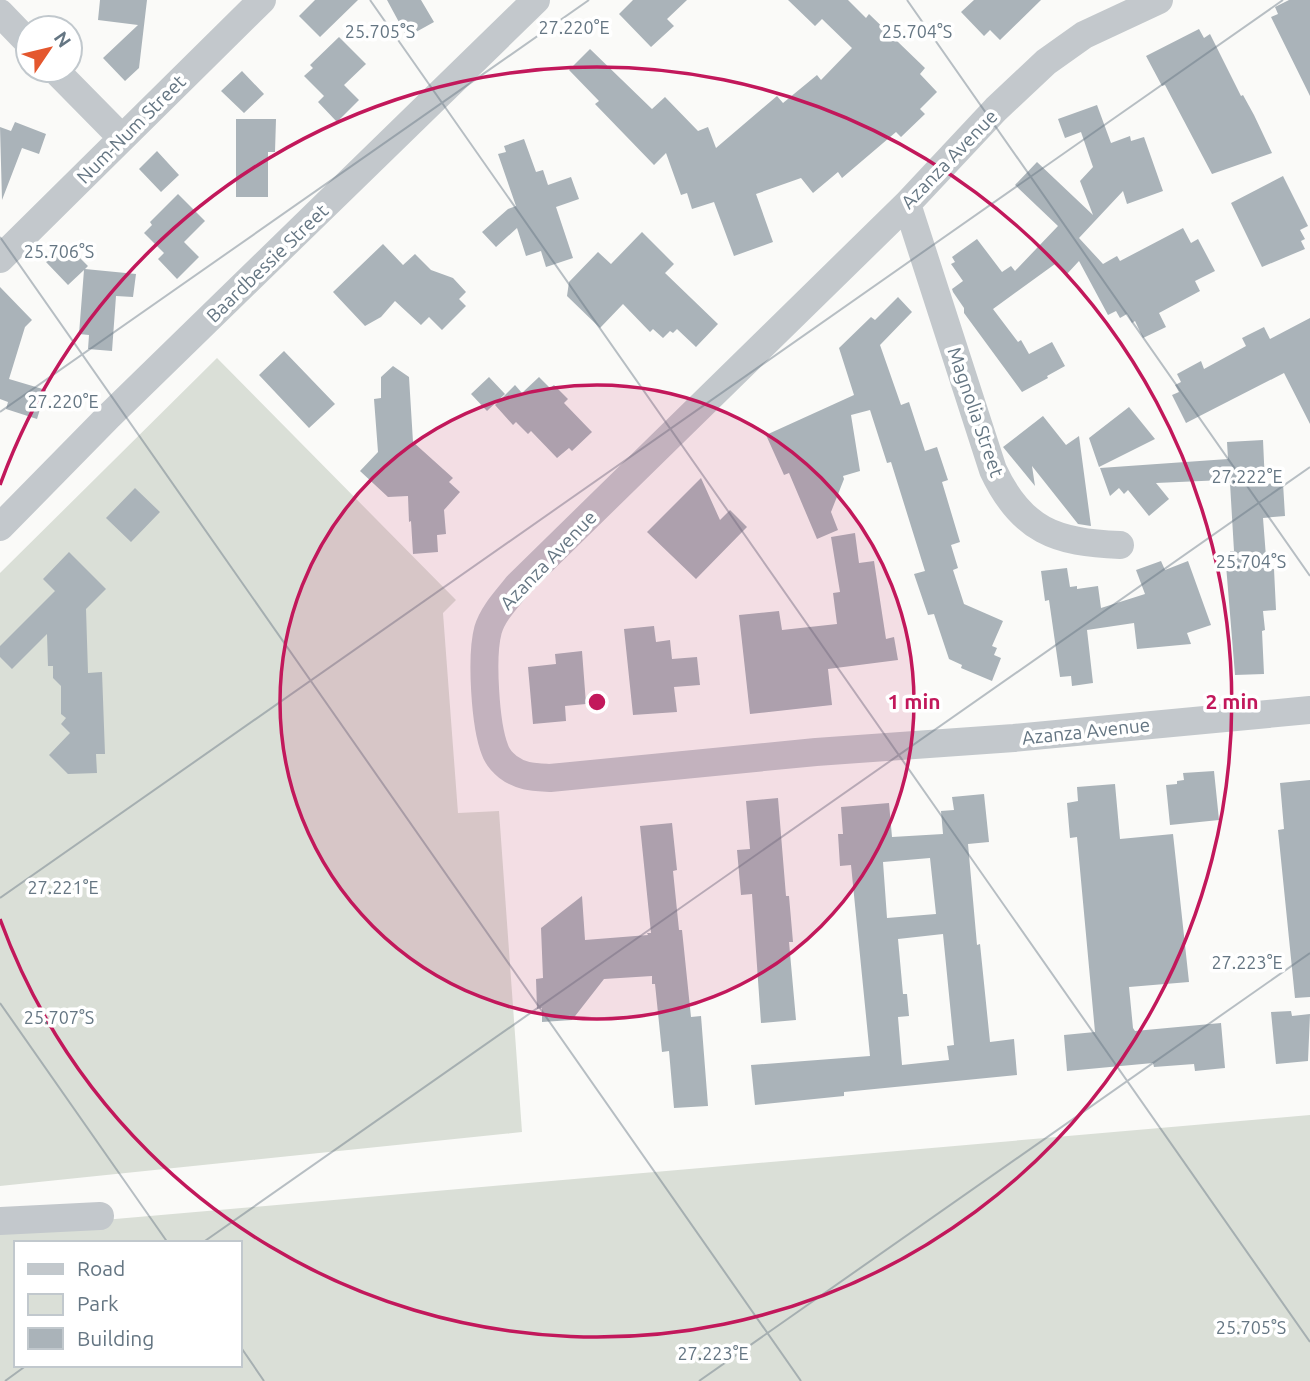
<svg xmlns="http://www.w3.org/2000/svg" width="1310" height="1381" font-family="Ubuntu,sans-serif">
  <rect width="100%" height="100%" fill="#fafaf8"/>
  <path fill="#dadfd7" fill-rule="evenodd" d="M217 358 456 600 443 613 458 813 499 811 522 1132 0 1186V573Z
    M1310 1115V1381H0V1229ZM16 1243H240V1365H16Z"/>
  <path fill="#aab3b9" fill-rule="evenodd" d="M100 0H147L139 68 125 81 103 58 138 25 98 20Z
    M315 0H358L320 37 299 16Z
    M387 0H421L434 22 407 37Z
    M633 0H687L667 19 674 26 651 47 619 14Z
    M788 0H848L866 18 869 14 925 68 920 74 937 92 920 109 925 114 901 137 896 132 842 178 838 172 813 193 801 178 756 194 773 242 734 256 714 202 692 209 687 193 681 195 666 153 654 165 595 104 599 101 569 70 590 49 652 109 665 97 698 131 708 127 716 148 777 96 783 103 817 75 821 80 852 48 822 19 815 26Z
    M974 0H1041L1000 40 990 30 984 36 961 12Z
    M1289 0H1310V96L1271 17 1278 14 1275 7Z
    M1199 29 1204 38 1210 34 1241 96 1243 95 1254 115 1272 153 1212 174 1165 85 1162 86 1146 56Z
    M339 37 366 64 344 85 359 100 337 122 318 102 324 96 304 76 313 68 310 65Z
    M242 71 264 94 244 113 221 91Z
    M1097 105 1111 143 1130 136 1131 141 1144 137 1163 191 1127 204 1123 191 1079 238 1103 264 1117 256 1120 261 1183 228 1191 243 1198 239 1215 271 1195 281 1200 291 1159 313 1166 327 1143 338 1135 321 1132 323 1127 314 1120 318 1116 311 1108 315 1079 261 1066 275 1055 264 993 309 1018 342 1021 340 1029 354 1052 342 1065 366 1047 376 1048 378 1022 392 964 313V308L953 292 952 289 963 281 951 264 955 262 952 257 977 239 1002 272 1011 266 1015 271 1058 226 1015 185 1037 162 1093 215 1080 181 1093 167 1081 132 1065 138 1058 119Z
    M236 119H276L275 152H268V197H236Z
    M15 122 46 134 39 154 22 148 2 200 0 127 11 131Z
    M524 139 536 172 543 170 548 185 571 177 579 199 556 207 573 258 546 267 541 251 526 256 517 228 496 247 482 232 508 209 516 206 498 154 506 152 504 146Z
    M157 151 179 175 161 192 139 169Z
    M1283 176 1308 226 1300 230 1305 239 1301 241 1305 249 1262 267 1231 203Z
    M178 194 205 221 184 242 199 257 177 279 158 259 164 253 144 233 152 225 150 222Z
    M642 232 674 264 665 273 718 324 696 347 677 329 673 333 670 331 663 338 653 329 650 332 623 304 600 328 567 296 569 282 598 252 611 264Z
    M65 243 88 266 85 269 136 274 133 297 116 296 112 351 88 349 89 335 79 334 84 270 68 285 46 262Z
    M383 244 403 265 415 254 431 270 453 278 466 292 459 299 466 306 442 330 429 317 421 325 395 301 381 317 365 326 333 292Z
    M0 287 32 320 25 327 9 379 46 390 37 419 6 409 8 402 0 399Z
    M898 297 912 312 880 345 901 405 909 402 925 451 937 447 948 480 942 482 960 542 951 545 958 568 953 570 964 604 1003 621 992 646 997 648 994 655 1001 658 992 681 961 668 962 665 949 659 934 614 928 615 914 574 925 571 891 462 887 463 870 410 851 415 860 471 843 476 844 479 831 512 838 530 817 539 789 473 784 475 766 435 854 395 839 348 871 317 875 320Z
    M1310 318V424L1284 373 1186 423 1172 395 1179 392 1175 385 1181 382 1177 374 1201 361 1204 369 1246 346 1242 338 1264 327 1270 339Z
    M284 351 335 404 309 428 259 375Z
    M393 366 409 377 413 442 453 478 449 482 460 492 444 510 446 534 437 535 438 552 413 554 411 521 409 522 408 496 388 497 360 471 378 452 374 399 381 398V377Z
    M489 377 505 394 487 411 471 394Z
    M539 377 550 388 554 385 568 399 564 403 592 432 572 451 569 448 557 458 531 431 528 434 516 422 513 425 495 405 515 385 522 393Z
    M1129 407 1155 439 1099 467 1089 438Z
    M1043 416 1066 445 1079 436 1091 526 1078 524 1032 466 1035 486 1003 447Z
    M1263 440 1265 484 1283 483 1285 516 1263 518 1267 570 1274 569 1276 610 1263 611 1265 630 1262 631 1264 674 1235 675 1226 565H1231L1230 551H1234L1230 483H1224V480L1156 483 1169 499 1149 516 1128 490 1124 494 1119 488 1110 496 1100 468 1228 459 1227 442Z
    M701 478 720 520 730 510 747 527 696 579 647 532Z
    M135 488 160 512 131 542 106 518Z
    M855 533 859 563 874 561 886 639 894 637 898 660 828 669 832 705 750 714 739 615 779 611 782 630 837 624 833 593 840 592 831 537Z
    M69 552 106 589 86 609 88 673 102 672 105 754H96L97 773 68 774 49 755 70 733 61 724 66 718 61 714V686L53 678V666H48L47 634 12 669 0 657V646L55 591 43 579Z
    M1161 561 1165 570 1188 561 1211 625 1187 633 1191 644 1137 649 1134 623 1087 630 1093 683 1072 686 1071 676 1060 677 1049 600 1045 601 1041 571 1067 568 1070 587 1077 586V589L1098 586 1101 608 1145 594 1136 570Z
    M654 626 656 642 670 640 672 659 697 657 700 685 674 687 677 712 633 715 624 629Z
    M582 651 586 704 565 706 566 721 533 724 528 667 556 664 555 654Z
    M1214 771 1219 820 1170 825 1166 785 1177 784V781L1184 780 1183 773Z
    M1310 780V997L1295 998 1278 830 1284 829 1280 783Z
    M1115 784 1120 839 1173 834 1189 982 1129 987 1133 1028 1135 1031 1221 1023 1225 1068 1195 1071 1194 1064 1154 1067 1153 1063 1067 1071 1064 1035 1095 1032 1077 837 1070 838 1067 803 1078 801 1077 787Z
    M984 794 989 842 968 844 977 945 980 944 990 1042 1014 1039 1017 1075 844 1092V1096L755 1105 751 1065 870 1056 851 865 840 866 838 834H843L841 807 889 803 892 837 943 834 941 811 954 810 952 797ZM930 858 936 914 887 918 883 862ZM943 934 954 1045 947 1046 949 1060 902 1065 898 1017 909 1016 907 994H903L898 939Z
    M778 798 786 896H789L793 942H789L796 1020 761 1023 752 894 741 895 737 850 750 849 746 801Z
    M672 823 677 870 673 871 679 930H682L691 1017 701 1016 708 1106 674 1108 669 1051 662 1052 655 984H652V976L604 979 572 1020 542 1022V1008L537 1009 536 979 543 978 541 928 582 896 585 940 648 935 647 933H651L640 826Z
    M1291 1011 1292 1016 1310 1014 1308 1061 1276 1064 1271 1012Z"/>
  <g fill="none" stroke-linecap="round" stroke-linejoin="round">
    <path stroke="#c3c8cc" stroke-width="28" d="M1159 0 1084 35 1046 62 996 109 907 204 518 585C507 599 493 613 488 630 481 656 485 725 495 750 497 756 503 763 508 767 521 777 534 777 550 778L816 752 1014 738 1310 710
      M0 13 28 42
      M55 70 122 138
      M907 204 993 470C1021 530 1056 543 1120 545
      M0 259 262 0
      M0 527 109 416 536 0
      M0 1221 100 1216"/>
  </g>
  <path fill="none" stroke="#657683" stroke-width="2" stroke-opacity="0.45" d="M370 0 1310 1342M907 0 1310 576M0 237 801 1381M0 412 589 0M0 898 1283 0M0 1003 168 1243M202 1243 1310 467M240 1346 264 1381M5 1381 27 1365M699 1381 1310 953"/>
  <circle cx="597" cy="702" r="317" fill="#c2185b" fill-opacity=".12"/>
  <g fill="none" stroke="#c2185b" stroke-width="3.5">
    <circle cx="597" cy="702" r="317"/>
    <path d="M0 485A635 635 0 1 1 0 919"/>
  </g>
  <g text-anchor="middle" stroke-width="7" stroke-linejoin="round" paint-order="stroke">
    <g font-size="19" fill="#657683" stroke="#fff">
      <text transform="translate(131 129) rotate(-45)" y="7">Num-Num Street</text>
      <text transform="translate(949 159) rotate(-46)" y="7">Azanza Avenue</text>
      <text transform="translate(267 263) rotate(-44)" y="7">Baardbessie Street</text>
      <text transform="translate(976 412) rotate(71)" y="7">Magnolia Street</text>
      <text transform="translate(548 560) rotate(-46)" y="7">Azanza Avenue</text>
      <text transform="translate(1086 731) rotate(-6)" y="7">Azanza Avenue</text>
    </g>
  </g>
  <g font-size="18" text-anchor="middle" fill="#657683" stroke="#fff" stroke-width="7" stroke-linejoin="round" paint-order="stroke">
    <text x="574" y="34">27.220°E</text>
    <text x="380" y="38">25.705°S</text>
    <text x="917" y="38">25.704°S</text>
    <text x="59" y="258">25.706°S</text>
    <text x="63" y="408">27.220°E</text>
    <text x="1247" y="483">27.222°E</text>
    <text x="1251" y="568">25.704°S</text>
    <text x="63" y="894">27.221°E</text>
    <text x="1247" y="969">27.223°E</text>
    <text x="59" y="1024">25.707°S</text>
    <text x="1251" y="1334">25.705°S</text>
    <text x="713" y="1360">27.223°E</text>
  </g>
  <circle cx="597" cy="702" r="10" fill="#c2185b" stroke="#fff" stroke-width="3.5"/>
  <g font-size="21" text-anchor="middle" font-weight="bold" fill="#c2185b" stroke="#fff" stroke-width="7" stroke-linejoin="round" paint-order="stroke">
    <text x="914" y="709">1 min</text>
    <text x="1232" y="709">2 min</text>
  </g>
  <rect x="14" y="1241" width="228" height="126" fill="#ffffff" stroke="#c1c8cd" stroke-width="2"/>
  <rect x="28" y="1264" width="35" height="10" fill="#c3c8cc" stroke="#c1c8cd" stroke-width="2"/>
  <text x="77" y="1276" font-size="21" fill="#657683">Road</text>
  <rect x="28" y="1294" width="35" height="21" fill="#dadfd7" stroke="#c1c8cd" stroke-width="2"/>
  <text x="77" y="1311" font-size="21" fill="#657683">Park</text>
  <rect x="28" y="1328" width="35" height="21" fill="#aab3b9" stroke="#c1c8cd" stroke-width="2"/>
  <text x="77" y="1346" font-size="21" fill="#657683">Building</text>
  <g transform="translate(49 49) rotate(55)"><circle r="33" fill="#ffffff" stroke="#c1c8cd" stroke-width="2"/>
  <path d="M0-5L12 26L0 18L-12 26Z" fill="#e4572e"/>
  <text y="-10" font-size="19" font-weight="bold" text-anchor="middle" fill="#657683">N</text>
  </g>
</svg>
